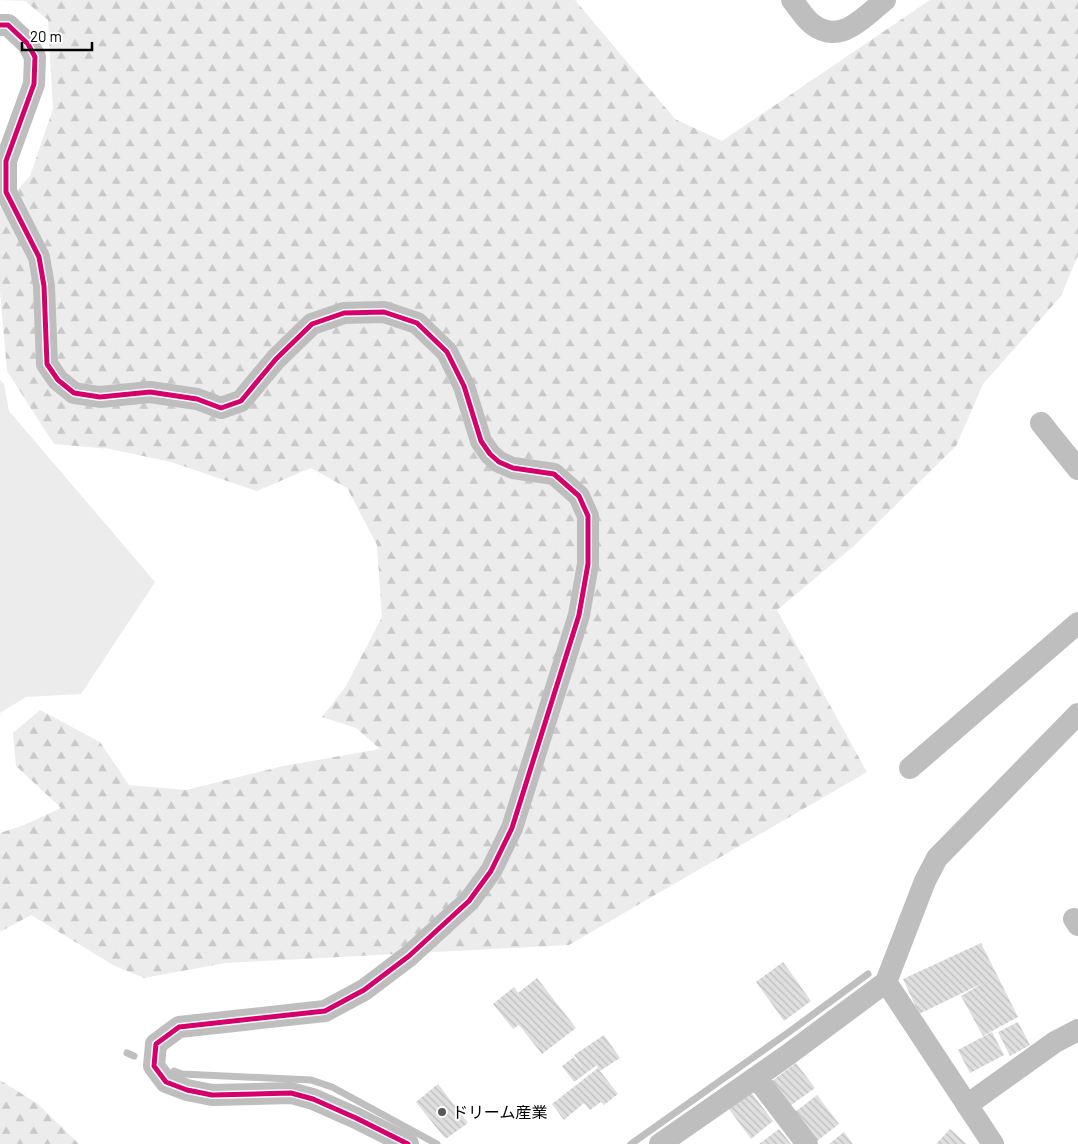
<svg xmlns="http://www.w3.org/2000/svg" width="1078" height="1144" font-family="Barlow,'Noto Sans JP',sans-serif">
  <defs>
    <pattern id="forest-firs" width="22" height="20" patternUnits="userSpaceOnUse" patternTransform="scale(1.25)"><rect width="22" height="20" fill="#ececec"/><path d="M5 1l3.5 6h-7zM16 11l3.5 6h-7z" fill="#c9c9c9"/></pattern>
    <pattern id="building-back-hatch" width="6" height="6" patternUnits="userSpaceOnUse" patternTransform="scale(1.25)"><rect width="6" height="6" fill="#dfdfdf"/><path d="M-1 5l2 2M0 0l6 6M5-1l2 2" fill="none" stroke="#bebebe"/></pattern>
  </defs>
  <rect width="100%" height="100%" fill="#fff"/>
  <path fill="#ececec" d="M0 380 4 384 9 411 155 582 81 694 26 697 0 713Z"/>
  <path fill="url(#forest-firs)" d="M0 0H575L675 119 722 141 930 0H1078V255L1061 296 983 384 956 446 854 546 777 610 867 772 569 945 225 963 144 978 113 965 31 915 0 932V833L24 825 61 808 16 766 13 733 40 710 100 742 129 785 186 790 283 766 380 749 356 728 322 717 346 686 382 617 377 545 347 488 311 468 257 491 171 462 110 449 54 444 7 371 0 291V209L30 176 53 109 48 20 25 1Z
    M0 1080 38 1104 79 1144H0Z"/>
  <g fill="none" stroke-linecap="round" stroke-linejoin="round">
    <path stroke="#bfbfbf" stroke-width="7" d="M127 1053 134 1056
      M174 1071 182 1074 311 1080 332 1087 437 1144
      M631 1144 789 1032 868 974"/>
  </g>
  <path fill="url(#building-back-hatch)" d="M981 943 1018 1017 983 1036 961 996 983 983 919 1014 903 979Z
    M783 962 811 1001 784 1021 756 982Z
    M537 978 576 1028 542 1054 519 1025 513 1029 493 1004 514 987 518 993Z
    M1018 1022 1030 1045 1010 1056 998 1032Z
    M992 1032 1004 1055 970 1073 958 1050Z
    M604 1035 620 1058 600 1071 618 1094 604 1105 601 1102 590 1110 584 1103 564 1120 552 1104 598 1068 597 1065 574 1082 562 1066 574 1057 583 1068 574 1055Z
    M796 1063 815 1088 790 1106 772 1081Z
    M438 1084 468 1123 447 1138 444 1137 416 1102Z
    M751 1092 773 1121 751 1139 729 1109Z
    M817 1095 839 1124 817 1141 795 1112Z
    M779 1129 791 1144H759Z
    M950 1129 967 1144H936Z
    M844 1132 853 1144H829Z"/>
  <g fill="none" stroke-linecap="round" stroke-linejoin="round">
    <path stroke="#bebebe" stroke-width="22" d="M792 0C798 7 804 18 812 24 840 46 864 17 885 0
      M0 25H8L28 44 35 57 34 84 6 161V192L39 257 44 286 47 364 58 380 74 393 100 397 150 392 197 399 221 408 241 401 276 359 312 324 344 313 384 312 417 323 447 352 464 386 481 441 490 454 499 462 513 468 554 474 579 496 588 516V564L579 615 512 828 491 871 469 901 409 956 364 990 325 1011 179 1027 156 1044 154 1066 166 1082 187 1090 212 1095 291 1093 313 1099 356 1118 408 1144
      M1041 423 1078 469
      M910 768 1078 623
      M1074 919 1078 925
      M886 982 993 1144
      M756 1077 807 1144
      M967 1105 1055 1042 1078 1030
      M660 1144 785 1057 886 982 925 881 937 858 1078 714"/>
    <defs>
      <path id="cycleway" d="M0 25H8L28 44 35 57 34 84 6 161V192L39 257 44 286 47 364 58 380 74 393 100 397 150 392 197 399 221 408 241 401 276 359 312 324 344 313 384 312 417 323 447 352 464 386 481 441 490 454 499 462 513 468 554 474 579 496 588 516V564L579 615 512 828 491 871 469 901 409 956 364 990 325 1011 179 1027 156 1044 154 1066 166 1082 187 1090 212 1095 291 1093 313 1099 356 1118 408 1144"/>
    </defs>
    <use href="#cycleway" stroke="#fff" stroke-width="8"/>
    <use href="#cycleway" stroke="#d6006c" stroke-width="5"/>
  </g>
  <circle fill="#595959" stroke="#fff" stroke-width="2" cx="442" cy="1112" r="5"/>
  <g text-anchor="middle" stroke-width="4" stroke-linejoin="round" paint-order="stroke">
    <g font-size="16" fill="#000" stroke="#fff" text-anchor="start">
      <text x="452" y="1118">ドリーム産業</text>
    </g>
  </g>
  <path d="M22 42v8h70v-8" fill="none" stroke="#000000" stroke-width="2.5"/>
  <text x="30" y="42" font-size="15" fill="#000000" stroke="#ffffff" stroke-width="4" paint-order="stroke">20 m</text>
</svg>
